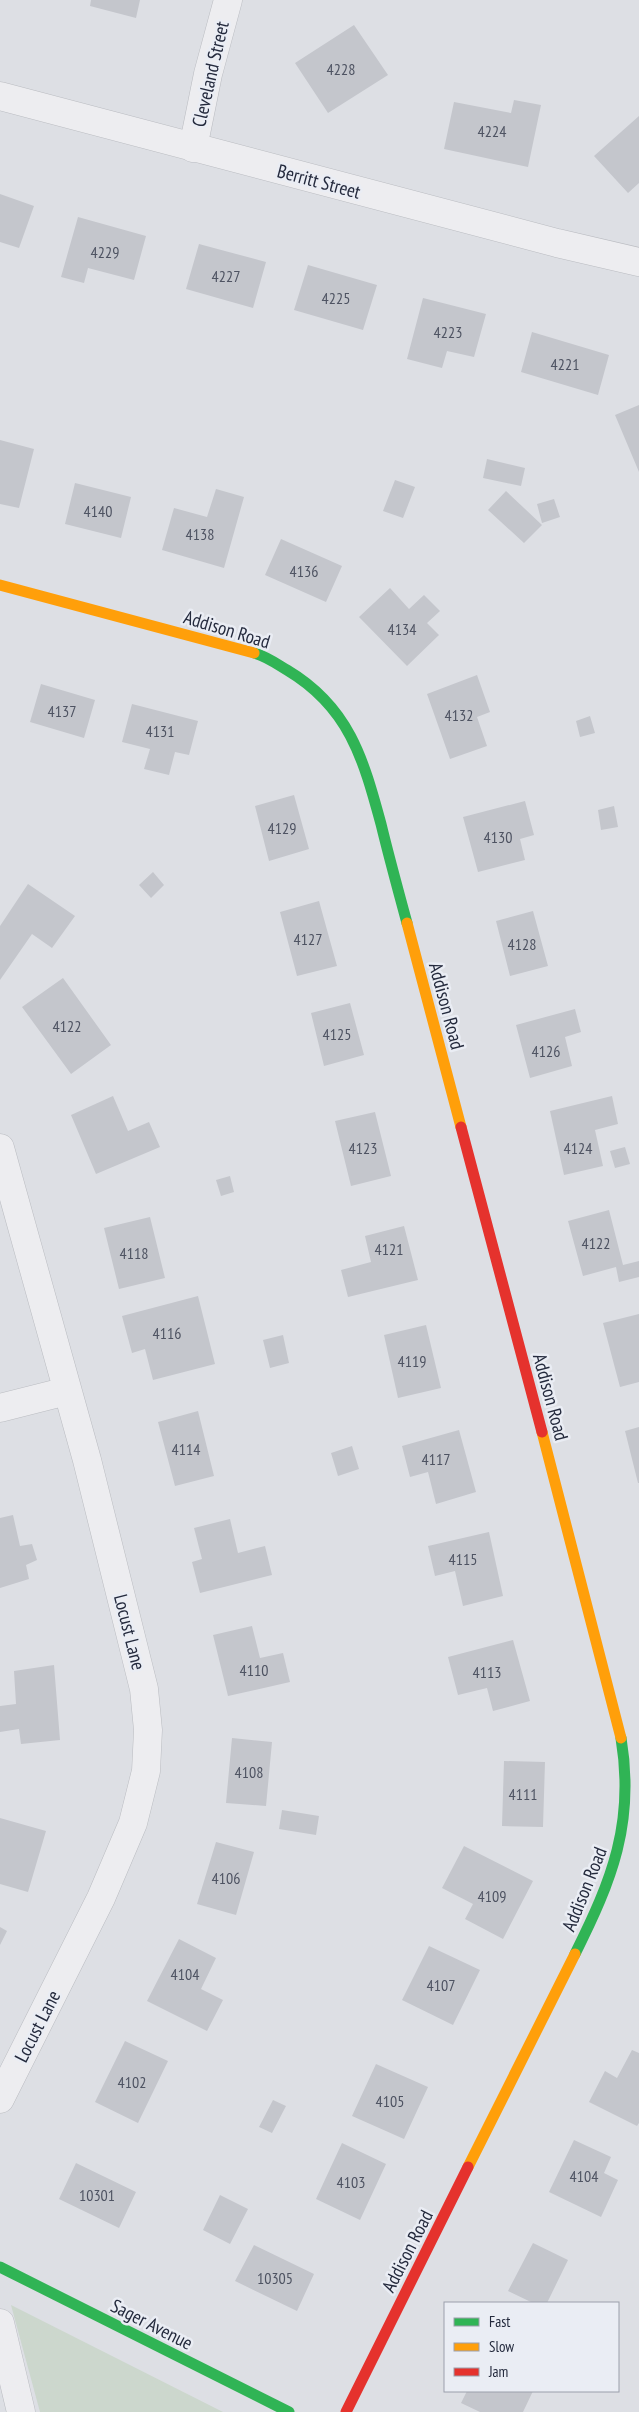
<svg xmlns="http://www.w3.org/2000/svg" width="639" height="2412" font-family="'PT Sans Narrow',sans-serif">
  <rect width="100%" height="100%" fill="#dddfe4"/>
  <path fill="#ccd7cd" d="M11 2305 223 2412H40Z"/>
  <path fill="#c4c6cc" d="M91 0H140L136 18 90 6Z
    M354 25 388 75 328 113 295 63Z
    M514 100 541 105 528 167 444 149 454 102 511 113Z
    M639 116V183L628 193 594 156Z
    M0 194 34 206 19 248 0 242Z
    M78 217 146 236 134 280 88 268 84 283 61 277Z
    M199 244 266 262 253 308 186 289Z
    M308 265 377 285 363 330 294 310Z
    M423 298 486 314 474 357 447 351 442 368 407 359Z
    M532 332 609 355 598 395 521 372Z
    M639 405V472L615 415Z
    M0 440 34 449 19 508 0 504Z
    M487 459 525 468 521 486 483 478Z
    M395 480 415 487 403 518 383 511Z
    M75 483 131 497 121 538 65 524Z
    M216 489 244 497 224 568 162 550 174 508 207 517Z
    M506 491 542 525 524 543 488 510Z
    M554 499 560 517 542 523 537 504Z
    M281 539 342 566 326 602 265 575Z
    M390 588 409 609 424 595 440 611 427 623 439 635 407 666 359 617Z
    M477 675 490 712 477 717 487 746 450 759 427 694Z
    M41 684 95 700 84 738 30 722Z
    M132 704 198 721 189 755 175 752 169 775 144 769 150 749 122 742Z
    M590 716 595 733 580 737 576 721Z
    M294 795 309 849 269 861 255 806Z
    M525 801 534 835 520 839 525 860 478 872 463 817Z
    M614 806 618 827 601 830 598 810Z
    M153 872 164 885 151 898 139 885Z
    M28 884 75 916 52 948 32 934 0 980V926Z
    M319 901 337 966 297 976 280 912Z
    M533 911 548 966 510 976 496 921Z
    M63 978 111 1045 71 1074 22 1007Z
    M350 1003 364 1055 324 1066 311 1013Z
    M575 1009 581 1032 565 1037 572 1066 530 1078 516 1025Z
    M113 1096 128 1131 149 1122 160 1147 96 1174 71 1115Z
    M612 1096 618 1124 595 1130 603 1166 564 1175 550 1111Z
    M375 1112 391 1176 351 1186 335 1121Z
    M625 1147 630 1164 615 1168 610 1151Z
    M230 1176 234 1192 221 1196 216 1180Z
    M609 1210 623 1265 639 1261V1277L619 1282 616 1267 583 1276 568 1221Z
    M150 1217 165 1278 119 1289 104 1228Z
    M404 1226 418 1280 348 1297 341 1270 371 1262 365 1236Z
    M198 1296 215 1364 153 1380 145 1349 132 1353 122 1316Z
    M639 1314V1382L620 1387 603 1323Z
    M426 1325 441 1388 398 1398 384 1335Z
    M283 1335 289 1363 270 1368 263 1340Z
    M198 1411 214 1476 175 1486 158 1422Z
    M639 1427V1483H638L625 1431Z
    M459 1430 476 1492 436 1504 428 1472 410 1477 402 1446Z
    M352 1446 359 1469 338 1476 331 1453Z
    M13 1515 20 1546 32 1544 37 1560 26 1565 29 1579 0 1588V1518Z
    M230 1519 238 1553 265 1546 272 1575 200 1593 192 1562 202 1559 194 1528Z
    M489 1532 503 1596 463 1606 455 1571 435 1576 428 1546Z
    M252 1626 260 1658 283 1653 290 1682 228 1696 213 1635Z
    M513 1640 530 1701 493 1711 487 1688 458 1695 448 1657Z
    M54 1665 60 1740 21 1744 19 1729 0 1732V1706L16 1704 14 1671Z
    M232 1738 272 1742 266 1806 226 1803Z
    M504 1761 545 1762 543 1827 502 1826Z
    M282 1810 319 1816 316 1835 279 1829Z
    M0 1818 46 1831 28 1892 0 1884Z
    M216 1842 254 1852 236 1915 197 1904Z
    M464 1846 533 1881 503 1939 465 1919 473 1904 442 1888Z
    M0 1927 7 1931 0 1945Z
    M179 1939 216 1958 201 1989 223 2000 207 2031 147 2001Z
    M429 1946 480 1970 453 2025 402 2000Z
    M125 2041 168 2061 138 2123 95 2102Z
    M632 2050 639 2053V2123L637 2126 589 2102 605 2071 617 2078Z
    M376 2064 428 2087 404 2139 352 2116Z
    M273 2100 286 2106 272 2133 259 2127Z
    M574 2140 611 2157 604 2173 618 2180 601 2217 549 2192Z
    M342 2143 386 2164 360 2220 316 2199Z
    M76 2163 136 2192 119 2228 59 2199Z
    M220 2195 248 2209 230 2244 203 2230Z
    M533 2243 568 2260 547 2303H533L508 2291Z
    M254 2245 314 2274 297 2311 235 2281Z
    M467 2391H533L523 2412H480L461 2403Z"/>
  <g fill="none" stroke-linecap="round" stroke-linejoin="round">
    <defs>
      <path id="street" d="M0 96 557 243 639 262
        M193 148 208 74 228 0
        M0 1148 87 1460 144 1689 148 1730 146 1771 133 1823 101 1898 0 2099
        M0 1408 67 1391
        M0 2323 21 2412"/>
    </defs>
    <use href="#street" stroke="#babcc1" stroke-width="29"/>
    <use href="#street" stroke="#ededf0" stroke-width="28"/>
    <path stroke="#30b455" stroke-width="11" d="M254 653C266 656 277 664 287 670 349 707 363 758 381 824 389 857 398 890 407 923
      M575 1954C612 1880 635 1823 621 1738
      M0 2267 289 2412"/>
    <path stroke="#ff9f0a" stroke-width="11" d="M0 585 254 653
      M407 923 461 1127
      M542 1432 621 1738
      M468 2167 575 1954"/>
    <path stroke="#e5322d" stroke-width="11" d="M461 1127 542 1432
      M346 2412 468 2167"/>
  </g>
  <g text-anchor="middle" stroke-width="5" stroke-linejoin="round" paint-order="stroke">
    <g font-size="16" fill="#4e5362">
      <text x="341" y="75">4228</text>
      <text x="492" y="137">4224</text>
      <text x="105" y="258">4229</text>
      <text x="226" y="282">4227</text>
      <text x="336" y="304">4225</text>
      <text x="448" y="338">4223</text>
      <text x="565" y="370">4221</text>
      <text x="98" y="517">4140</text>
      <text x="200" y="540">4138</text>
      <text x="304" y="577">4136</text>
      <text x="402" y="635">4134</text>
      <text x="62" y="717">4137</text>
      <text x="459" y="721">4132</text>
      <text x="160" y="737">4131</text>
      <text x="282" y="834">4129</text>
      <text x="498" y="843">4130</text>
      <text x="308" y="945">4127</text>
      <text x="522" y="950">4128</text>
      <text x="67" y="1032">4122</text>
      <text x="337" y="1040">4125</text>
      <text x="546" y="1057">4126</text>
      <text x="363" y="1154">4123</text>
      <text x="578" y="1154">4124</text>
      <text x="596" y="1249">4122</text>
      <text x="389" y="1255">4121</text>
      <text x="134" y="1259">4118</text>
      <text x="167" y="1339">4116</text>
      <text x="412" y="1367">4119</text>
      <text x="186" y="1455">4114</text>
      <text x="436" y="1465">4117</text>
      <text x="463" y="1565">4115</text>
      <text x="254" y="1676">4110</text>
      <text x="487" y="1678">4113</text>
      <text x="249" y="1778">4108</text>
      <text x="523" y="1800">4111</text>
      <text x="226" y="1884">4106</text>
      <text x="492" y="1902">4109</text>
      <text x="185" y="1980">4104</text>
      <text x="441" y="1991">4107</text>
      <text x="132" y="2088">4102</text>
      <text x="390" y="2107">4105</text>
      <text x="584" y="2182">4104</text>
      <text x="351" y="2188">4103</text>
      <text x="97" y="2201">10301</text>
      <text x="275" y="2284">10305</text>
    </g>
    <g font-size="19" fill="#242a3d" stroke="#eaedf4">
      <text transform="translate(210 74) rotate(-77)" y="7">Cleveland Street</text>
      <text transform="translate(319 181) rotate(15)" y="7">Berritt Street</text>
      <text transform="translate(227 629) rotate(17)" y="7">Addison Road</text>
      <text transform="translate(447 1006) rotate(75)" y="7">Addison Road</text>
      <text transform="translate(551 1397) rotate(75)" y="7">Addison Road</text>
      <text transform="translate(130 1632) rotate(76)" y="7">Locust Lane</text>
      <text transform="translate(584 1889) rotate(-68)" y="7">Addison Road</text>
      <text transform="translate(37 2026) rotate(-63)" y="7">Locust Lane</text>
      <text transform="translate(407 2251) rotate(-63)" y="7">Addison Road</text>
      <text transform="translate(152 2324) rotate(27)" y="7">Sager Avenue</text>
    </g>
  </g>
  <rect x="444" y="2302" width="175" height="90" fill="#eaedf4" stroke="#9b9fab"/>
  <rect x="454" y="2318" width="25" height="8" fill="#30b455" stroke="#9b9fab"/>
  <text x="489" y="2327" font-size="15" fill="#242a3d">Fast</text>
  <rect x="454" y="2343" width="25" height="8" fill="#ff9f0a" stroke="#9b9fab"/>
  <text x="489" y="2352" font-size="15" fill="#242a3d">Slow</text>
  <rect x="454" y="2368" width="25" height="8" fill="#e5322d" stroke="#9b9fab"/>
  <text x="489" y="2377" font-size="15" fill="#242a3d">Jam</text>
</svg>
